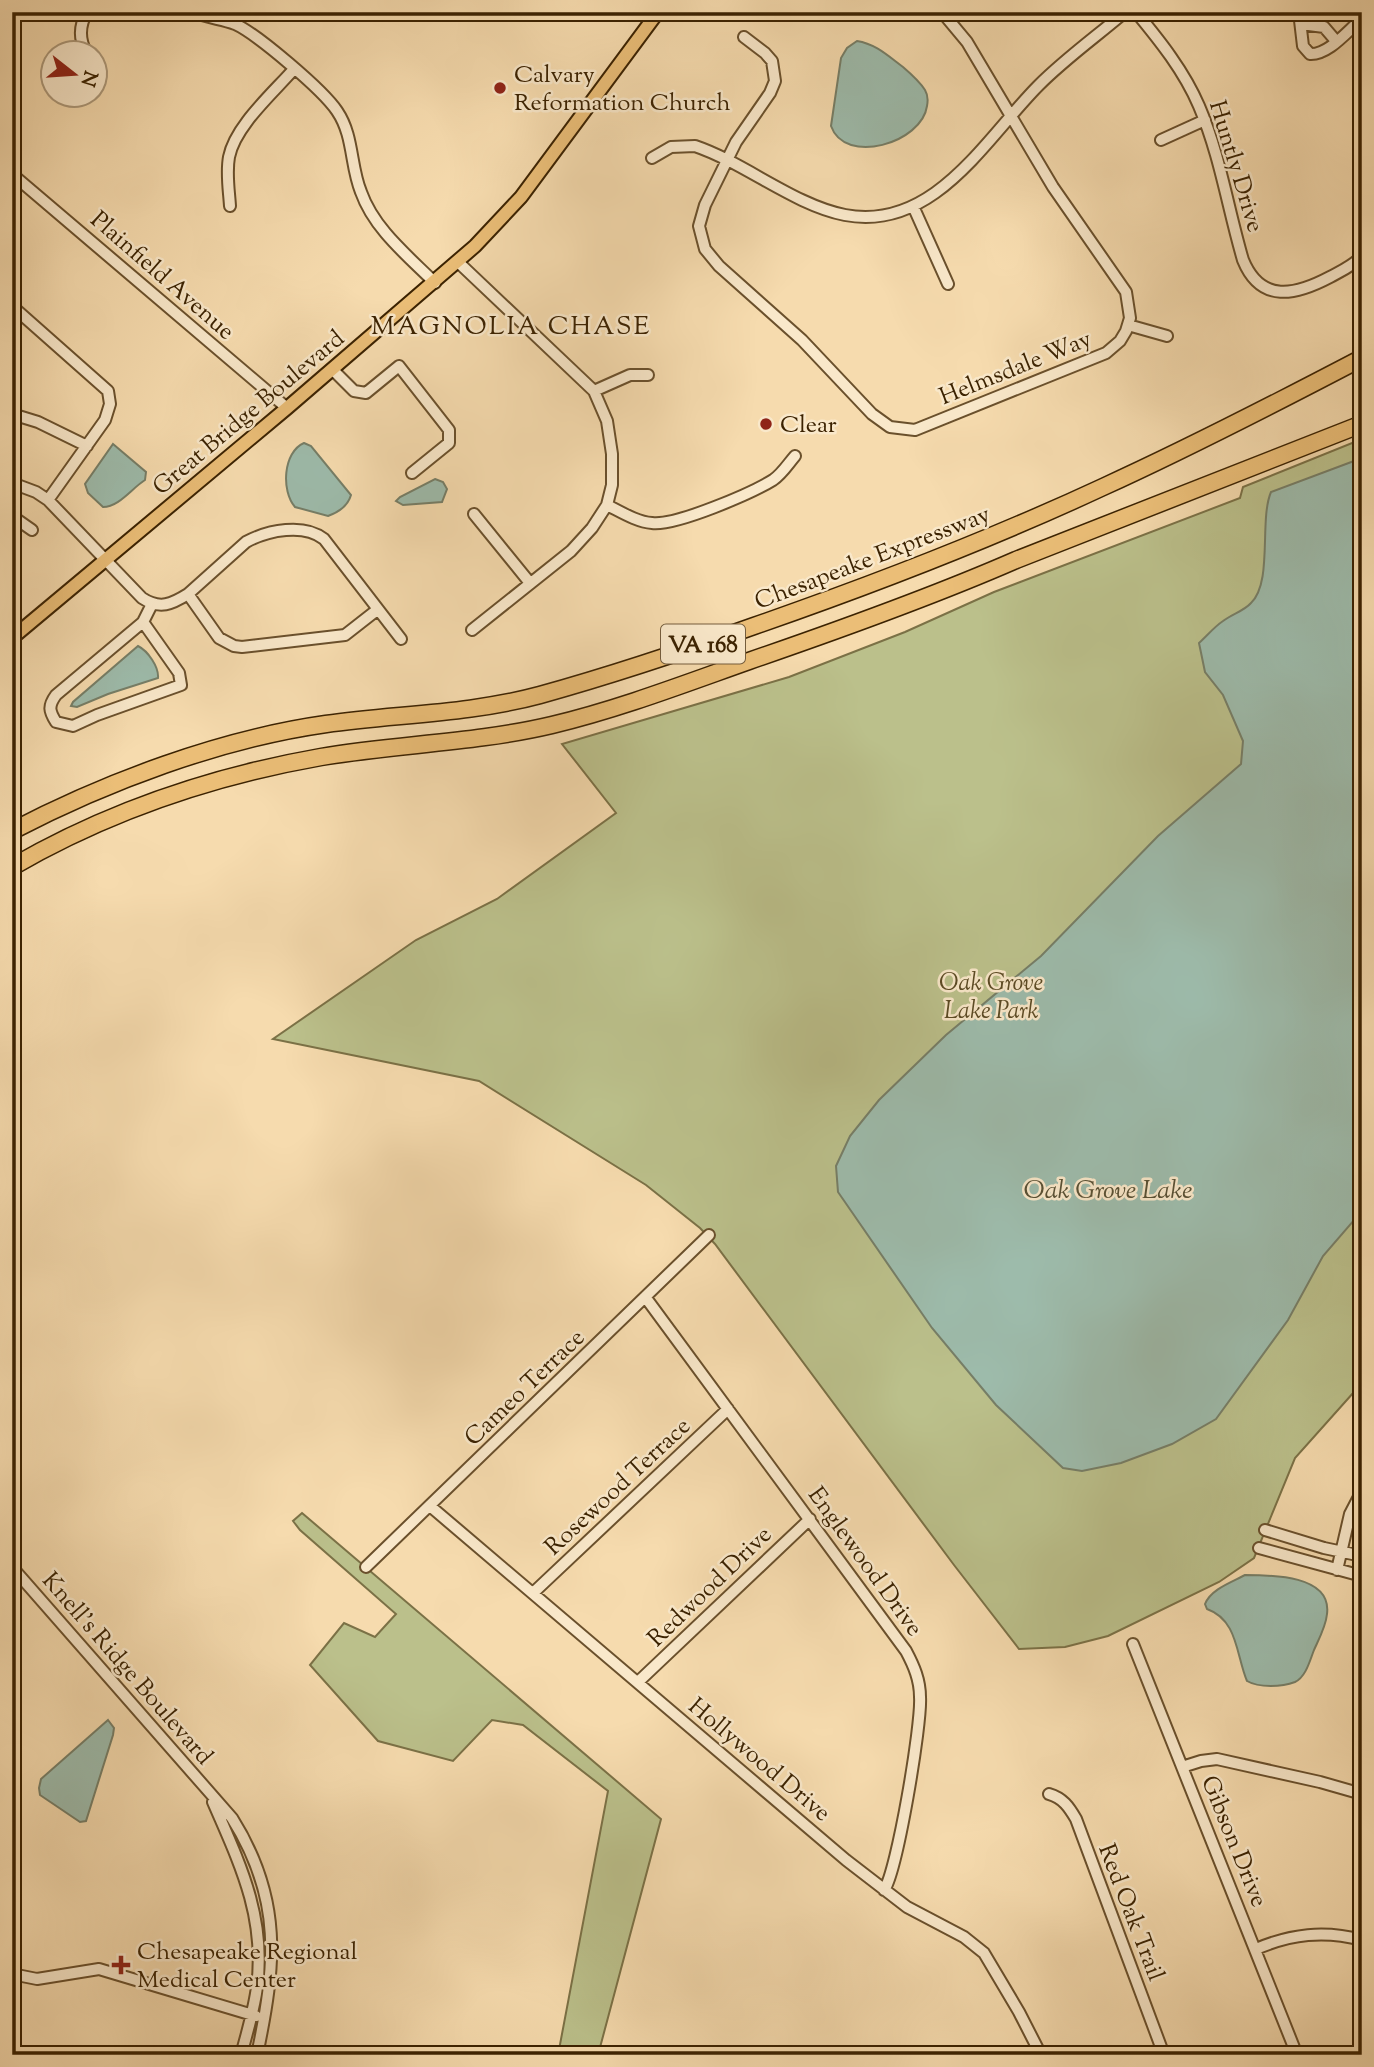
<svg xmlns="http://www.w3.org/2000/svg" width="1374" height="2067" font-family="'Sorts Mill Goudy',serif">
  <rect width="100%" height="100%" fill="#f6dbae"/>
  <filter id="stains"><feTurbulence type="fractalNoise" baseFrequency=".00286" numOctaves="4"/><feColorMatrix values="0 0 0 0 .2 0 0 0 0 .09 0 0 0 0 .02 0 0 0 .5 -.17"/></filter>
  <radialGradient id="worn" r=".72"><stop offset=".6" stop-color="#630" stop-opacity="0"/><stop offset="1" stop-color="#630" stop-opacity=".3"/></radialGradient>
  <path fill="#bbc08b" stroke="#7b7146" stroke-width="2" d="M1362 439V1383L1295 1458 1254 1558 1219 1582 1108 1636 1065 1647 1019 1649 954 1565 715 1244 700 1228 646 1185 479 1081 273 1039 416 940 497 899 616 813 562 744 789 677 905 632 994 592 1240 498 1243 487Z
    M302 1513 661 1819 598 2055H558L608 1791 523 1725 492 1720 453 1761 378 1741 310 1665 344 1623 375 1637 396 1614 300 1530 293 1521Z"/>
  <path fill="#9dbbab" stroke="#767e67" stroke-width="2" d="M857 41C876 44 888 56 903 67 910 73 920 82 925 90 928 95 928 101 927 106 922 143 845 166 831 126L841 58 847 48Z
    M304 443 311 446 351 495C348 506 339 512 328 516L295 507C281 491 283 452 304 443Z
    M113 444 146 472 145 480C132 488 119 507 103 507L88 493 85 484Z
    M1362 458V1211L1323 1256 1288 1320 1216 1419 1172 1444 1121 1463 1082 1471 1063 1468 996 1405 932 1328 838 1192 836 1166 850 1136 879 1100 946 1035 1041 956 1158 836 1241 764 1243 741 1223 695 1205 672 1199 643C1207 636 1214 627 1223 621 1232 614 1244 611 1251 603 1273 582 1259 520 1271 492Z
    M435 479 443 482 447 489 442 502 403 505 396 501 400 497Z
    M138 646C148 651 159 667 158 678L108 694 77 707 71 706 73 702Z
    M1245 1575C1272 1575 1332 1575 1327 1614 1326 1626 1319 1639 1314 1650 1310 1660 1306 1677 1295 1682 1282 1687 1259 1688 1247 1681 1236 1655 1238 1620 1207 1609L1205 1604C1211 1589 1232 1582 1245 1575Z
    M108 1720 114 1728 113 1735 86 1821 80 1822 40 1795 39 1788 41 1779Z"/>
  <g fill="none" stroke-linecap="round" stroke-linejoin="round">
    <defs>
      <path id="minor" d="M194 12C207 18 222 19 235 24 257 34 323 90 337 111 354 136 350 165 361 192 374 229 408 256 435 283
        M1136 12C1160 41 1184 71 1199 106 1220 155 1228 209 1243 260 1261 304 1296 295 1330 277 1341 271 1353 266 1362 256
        M1299 12 1303 46 1310 54C1329 55 1348 30 1362 19
        M1301 24 1324 27 1336 41
        M744 37 765 53 772 61 775 81 770 93 736 142 705 205 699 226 705 249 719 266 802 340 872 414 890 427 915 430 1106 353 1120 341 1126 331 1130 318 1126 292 1053 187 967 42 942 12
        M86 52C79 39 79 26 87 12
        M94 69 97 73
        M1161 140 1205 120
        M652 158 671 147 695 146C745 163 794 205 845 215 934 232 986 138 1039 85 1066 58 1097 36 1125 12
        M12 174 287 408
        M230 206C229 190 226 173 229 157 235 126 273 93 294 69
        M913 206 948 284
        M458 262 594 391 607 421 612 454V485L607 505 592 528 571 551 472 630
        M12 306 108 391 110 404 105 420 48 500
        M1128 325 1167 336
        M332 369 354 391 366 393 399 366 449 430V443L412 473
        M594 391 630 375H648
        M12 414 38 422 87 446
        M12 483 36 492 48 500 142 598C160 610 172 604 188 594L219 638 234 646 242 647 345 635 377 610
        M607 505C621 512 637 522 652 523 676 526 752 493 773 480 782 474 788 464 795 456
        M474 514 530 583
        M12 516 32 530
        M188 594 246 542C268 530 304 523 324 539L401 639
        M143 622 179 673 181 685 97 715 73 726 56 722C49 711 48 706 56 695L143 622 152 604
        M646 1298 906 1651C914 1666 920 1680 920 1697 922 1723 897 1872 884 1890
        M430 1506 846 1860 907 1907 964 1937 984 1953 1019 2012 1041 2055
        M1265 1530 1324 1548 1362 1556
        M1259 1548 1362 1576
        M12 1567 232 1818C283 1899 276 1965 257 2055
        M366 1567 709 1235
        M1337 1570 1350 1514 1362 1491
        M533 1593 728 1409
        M1133 1644 1297 2055
        M638 1682 810 1519
        M1182 1767 1201 1761 1217 1759 1320 1782 1362 1794
        M1049 1794C1063 1798 1069 1807 1076 1819L1164 2055
        M213 1802C240 1864 266 1917 257 1987 254 2010 247 2033 241 2055
        M1256 1949C1291 1934 1324 1930 1362 1940
        M12 1974 37 1979 99 1969 256 2016"/>
      <path id="major" d="M12 638 287 408 475 246 521 197 658 12"/>
      <path id="highway" d="M12 831C106 782 220 739 326 724 397 714 470 714 540 695 612 675 684 651 754 626 872 585 989 540 1103 487 1191 447 1276 403 1362 358
        M12 867C107 812 213 776 321 757 398 744 476 743 552 725 619 709 684 684 749 661 839 630 929 598 1016 560L1362 424"/>
    </defs>
    <use href="#minor" stroke="#6a502c" stroke-width="14"/>
    <use href="#major" stroke="#3b2201" stroke-width="16"/>
    <use href="#highway" stroke="#3b2201" stroke-width="19"/>
    <use href="#minor" stroke="#f9e8ca" stroke-width="10"/>
    <use href="#major" stroke="#ebbe77" stroke-width="12"/>
    <use href="#highway" stroke="#ebbe77" stroke-width="16"/>
  </g>
  <g fill="#8f2418" stroke="#f9e8ca" stroke-width="2.5">
    <circle cx="500" cy="88" r="7"/>
    <circle cx="766" cy="424" r="7"/>
    <path d="M117.5 1954.5h7v7h7v7h-7v7h-7v-7h-7v-7h7z"/>
  </g>
  <g text-anchor="middle" stroke-width="5" stroke-linejoin="round" paint-order="stroke">
    <rect fill="#f9e8ca" stroke="#745d3d" stroke-width="2" x="661" y="624.5" width="84" height="39" rx="5"/>
    <g font-size="23" font-weight="bold" fill="#3b2201">
      <text x="703" y="652">VA 168</text>
    </g>
    <g font-size="24" fill="#3b2201" stroke="#f9e8ca" text-anchor="start">
      <text x="514" y="82">Calvary<tspan x="514" dy="28">Reformation Church</tspan></text>
      <text x="780" y="432">Clear</text>
      <text x="137" y="1959">Chesapeake Regional<tspan x="137" dy="28">Medical Center</tspan></text>
    </g>
    <g font-size="24" fill="#3b2201" stroke="#f9e8ca">
      <text transform="translate(1237 166) rotate(73)" y="8">Huntly Drive</text>
      <text transform="translate(163 275) rotate(41)" y="8">Plainfield Avenue</text>
      <text transform="translate(1015 367) rotate(-22)" y="8">Helmsdale Way</text>
      <text transform="translate(248 412) rotate(-40)" y="8">Great Bridge Boulevard</text>
      <text transform="translate(872 557) rotate(-21)" y="8">Chesapeake Expressway</text>
      <text transform="translate(524 1387) rotate(-44)" y="8">Cameo Terrace</text>
      <text transform="translate(617 1486) rotate(-43)" y="8">Rosewood Terrace</text>
      <text transform="translate(866 1561) rotate(54)" y="8">Englewood Drive</text>
      <text transform="translate(709 1586) rotate(-44)" y="8">Redwood Drive</text>
      <text transform="translate(128 1668) rotate(49)" y="8">Knell's Ridge Boulevard</text>
      <text transform="translate(760 1759) rotate(40)" y="8">Hollywood Drive</text>
      <text transform="translate(1235 1841) rotate(68)" y="8">Gibson Drive</text>
      <text transform="translate(1132 1912) rotate(69)" y="8">Red Oak Trail</text>
    </g>
    <g font-size="24" font-style="italic" fill="#5b4a24" stroke="#f9e8ca">
      <text x="991" y="990">Oak Grove<tspan x="991" dy="28">Lake Park</tspan></text>
    </g>
    <g font-size="26" letter-spacing="2" fill="#3b2201" stroke="#f9e8ca">
      <text x="511" y="334">MAGNOLIA CHASE</text>
    </g>
    <g font-size="26" font-style="italic" fill="#585034" stroke="#f9e8ca">
      <text x="1108" y="1198">Oak Grove Lake</text>
    </g>
  </g>
  <rect width="1374" height="2067" fill="none" stroke="#f6dbae" stroke-width="42"/>
  <rect x="14" y="14" width="1346" height="2039" fill="none" stroke="#3b2201" stroke-width="3.5"/>
  <rect x="21" y="21" width="1332" height="2025" fill="none" stroke="#3b2201" stroke-width="2"/>
  <g transform="translate(74 74) rotate(107)"><circle r="33" fill="#f9e8ca" stroke="#ad997a" stroke-width="2"/>
  <path d="M0-5L12 26L0 18L-12 26Z" fill="#8f2418"/>
  <text y="-10" font-size="19" font-weight="bold" text-anchor="middle" fill="#3b2201">N</text>
  </g>
  <rect width="100%" height="100%" filter="url(#stains)"/>
  <rect width="100%" height="100%" fill="url(#worn)"/>
</svg>
